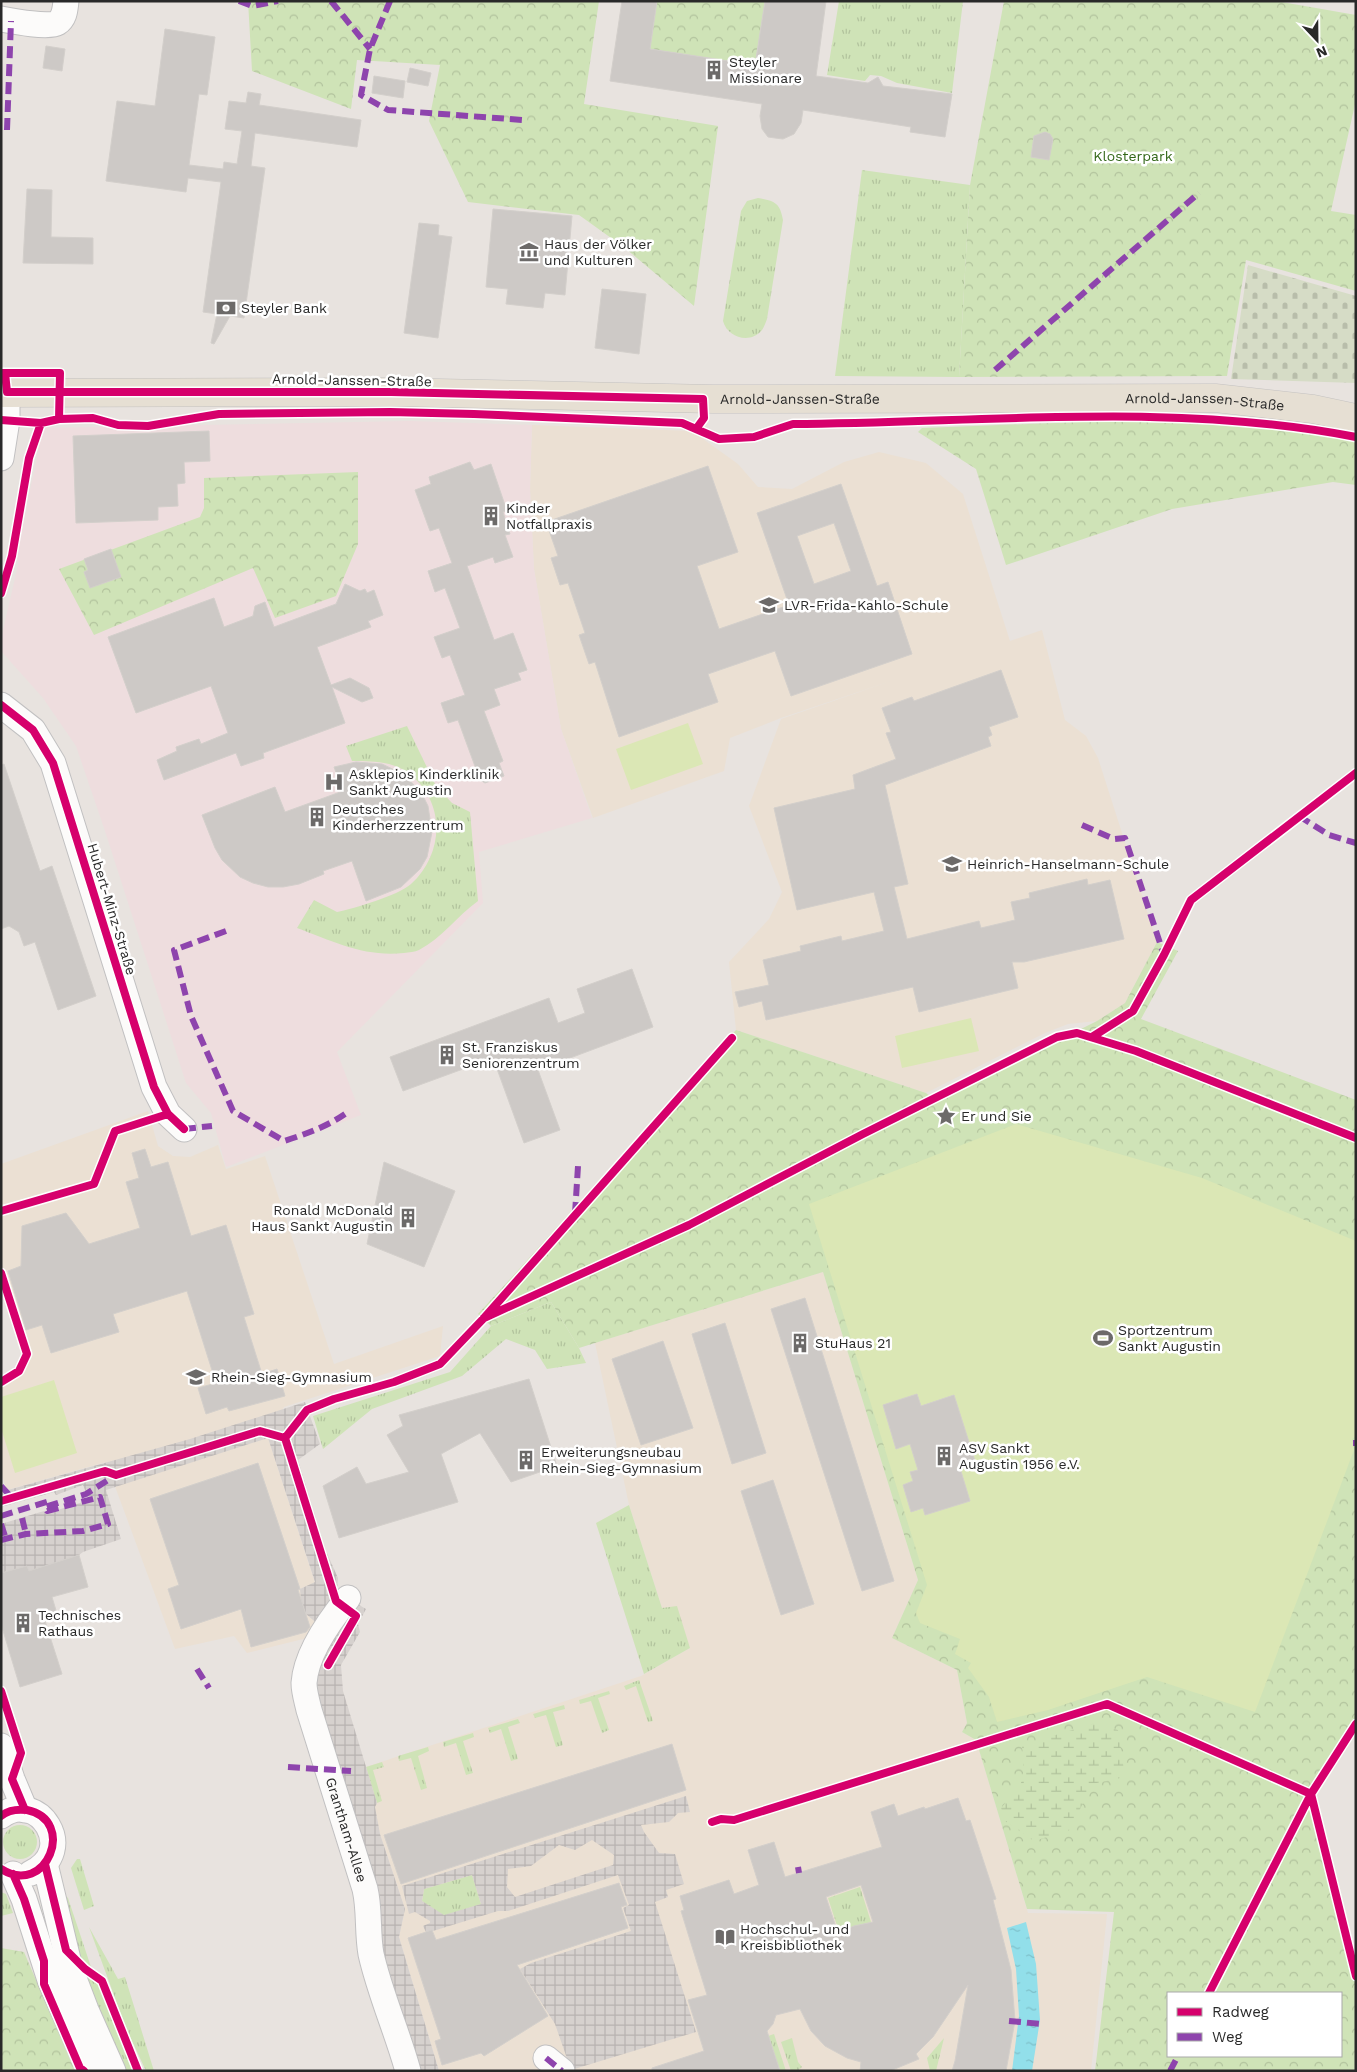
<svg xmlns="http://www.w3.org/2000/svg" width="1357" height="2072" font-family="'Work Sans',sans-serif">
  <defs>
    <pattern id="grass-tufts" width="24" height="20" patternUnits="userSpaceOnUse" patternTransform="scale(1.25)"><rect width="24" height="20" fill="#cfe3b7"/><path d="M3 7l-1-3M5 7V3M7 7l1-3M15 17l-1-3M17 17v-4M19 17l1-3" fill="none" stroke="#b2c39d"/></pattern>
    <pattern id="forest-crowns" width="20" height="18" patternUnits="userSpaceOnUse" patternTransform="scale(1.25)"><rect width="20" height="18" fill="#cfe3b7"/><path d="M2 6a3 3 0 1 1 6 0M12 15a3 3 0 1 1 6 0" fill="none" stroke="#b2c39d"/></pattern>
    <pattern id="wetland-marsh" width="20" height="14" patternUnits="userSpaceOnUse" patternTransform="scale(1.25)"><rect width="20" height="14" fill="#cfe3b7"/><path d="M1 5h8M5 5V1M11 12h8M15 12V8" fill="none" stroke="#b2c39d"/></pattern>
    <pattern id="cemetery-stones" width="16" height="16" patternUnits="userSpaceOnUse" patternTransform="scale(1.25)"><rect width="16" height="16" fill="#d6dcc6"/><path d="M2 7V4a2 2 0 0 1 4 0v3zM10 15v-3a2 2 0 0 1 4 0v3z" fill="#b8bdaa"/></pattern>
    <pattern id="plaza-grid" width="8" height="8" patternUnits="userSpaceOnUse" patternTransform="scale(1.25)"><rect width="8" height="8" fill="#d6d1ce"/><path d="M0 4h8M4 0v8" fill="none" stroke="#b8b3b1"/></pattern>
    <pattern id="water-ripples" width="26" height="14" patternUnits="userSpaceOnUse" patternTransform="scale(1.25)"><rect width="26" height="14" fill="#92dfea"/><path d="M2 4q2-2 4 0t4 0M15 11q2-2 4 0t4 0" fill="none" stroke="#7ebfc9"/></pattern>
  </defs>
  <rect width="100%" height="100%" fill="#e8e3df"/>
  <path fill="#ebe0d3" d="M532 425 692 431 738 464 758 487 792 489 844 462 879 452 926 463 963 494 1010 641 1042 630 1065 720 1086 736 1098 758 1157 942 1125 1003 1097 1021 1068 1024 1045 1033 926 1093 736 1030 729 962 769 919 782 892 749 806 781 719 894 680 781 718 730 738 724 771 593 818 561 729 534 569 530 489Z
    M148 1111 158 1146 173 1156 190 1157 218 1145 226 1169 265 1156 334 1364 443 1326 440 1356 284 1407 268 1438 315 1583 300 1589 306 1614 320 1626 315 1636 247 1653 234 1636 175 1649 106 1462 7 1490 1 1473V1384L26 1369 1 1292V1164Z
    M823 1272 918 1580 892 1638 957 1670 967 1723 962 1732 976 1740 1028 1913 1107 1914 1091 2071H439L399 1937 405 1909 380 1834 366 1767 641 1676 690 1648 662 1608 629 1505 595 1343Z"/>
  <path fill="#eeddde" d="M409 421 532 425 530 489 534 569 561 729 592 818 479 852 483 903 337 1052 361 1115 226 1167 211 1113 186 1083 104 828 76 746 43 698 1 651V639L18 565V549L43 428Z"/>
  <path fill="url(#grass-tufts)" d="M839 1H963L952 93 897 83 881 76 870 75 865 81 827 75Z
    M862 170 970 185 959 377 835 376Z
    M758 198C774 201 780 202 783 220L767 319C766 322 764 327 762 330 750 345 727 337 723 321L741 211 747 201Z
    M407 726 436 786 452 803 470 812 478 901C457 916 442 938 419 950 415 952 409 952 404 953 363 957 335 942 297 928L314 900 337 912C355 908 397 896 411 884 445 853 446 800 407 772 391 761 370 761 352 761L346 746Z
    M551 1302 579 1348 586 1363 547 1369 535 1350 506 1339 462 1376 372 1409 323 1449 313 1416 450 1372 491 1326Z
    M629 1505 662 1608 677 1606 690 1648 644 1674 596 1523Z
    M639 1680 653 1721 648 1722 636 1686 626 1690 624 1686Z
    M609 1691 610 1694 598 1698 609 1730 602 1733 591 1701 580 1704 579 1700Z
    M564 1705 565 1709 553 1712 563 1745 556 1747 546 1715 535 1718 533 1714Z
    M518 1719 520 1723 508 1727 518 1759 511 1761 501 1729 490 1733 488 1728Z
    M473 1733 474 1737 463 1741 473 1773 466 1775 456 1743 444 1747 443 1742Z
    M428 1747 429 1751 418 1756 427 1788 421 1790 411 1758 399 1761 398 1756Z
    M382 1762 384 1767 373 1770 382 1801 377 1803 366 1767Z
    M3 1842a17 17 0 1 1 34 0a17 17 0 1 1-34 0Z
    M77 1859H80L94 1906 84 1910 71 1868Z
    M472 1875 481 1904 444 1916 422 1901 424 1889Z
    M860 1887 871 1922 839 1932 828 1898Z
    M1 1892 6 1894 13 1913 1 1916Z
    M63 1893 68 1898 93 1973 78 1958Z
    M89 1927 118 1979 125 1977 154 2071H146L126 2028Z
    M75 1962 97 1982 134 2071H118Z
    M774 2034 786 2071H780L768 2036Z
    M792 2038 798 2062 802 2067 797 2071H791L781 2042Z
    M944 2038 936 2071H930L927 2058Z"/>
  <path fill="url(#forest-crowns)" fill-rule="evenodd" d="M248 1H599L584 104 718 126 694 306 625 248 579 215 468 202 429 121 440 65 357 60 351 109 252 71Z
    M657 1H765L755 65 650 49Z
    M1004 1H1276L1356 15V100L1331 211 1356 215V291L1246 260 1227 376 959 377 970 185Z
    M1107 421 1220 424 1294 430 1356 442V485L1333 482 1172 509 1006 565 976 469 918 432 922 428Z
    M358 472V544L336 596 275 618 253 568 94 635 59 569 200 517 204 508V478Z
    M1157 942 1178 951 1141 1019 1356 1100V1734L1315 1797 1356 1968V2071H1095L1114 1912 1027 1909 976 1740 962 1732 967 1723 957 1670 892 1638 918 1580 823 1272 579 1348 551 1302 491 1326 478 1314C565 1220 648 1123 736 1030L926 1093 936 1101 1097 1021 1125 1003ZM1168 1993H1341V2056H1168Z
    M1 1948 24 1952 75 2071H1Z"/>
  <path fill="url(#wetland-marsh)" d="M1096 1723 1118 1730 1125 1777 1092 1784 1070 1830 1034 1841 1005 1821 1001 1808C1026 1781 1025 1782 1022 1745Z"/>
  <path fill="url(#cemetery-stones)" d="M1248 265 1356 296V383L1231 379Z"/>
  <path fill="#dbe7b5" d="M688 723 703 764 631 790 616 749Z
    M971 1018 979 1051 902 1068 895 1036Z
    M1016 1124 1202 1178 1356 1241V1436L1352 1439 1354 1450 1255 1712 1147 1677 1048 1710 997 1722 989 1697 968 1668 971 1663 955 1654 960 1639 920 1623 916 1613 927 1585 809 1204Z
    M54 1380 77 1453 15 1473 1 1428V1397Z"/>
  <path fill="url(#plaza-grid)" fill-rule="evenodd" d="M305 1402 320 1444 298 1460 326 1551 338 1578 336 1601 320 1626 306 1614 301 1601 300 1589 315 1582 268 1438 106 1490 121 1539 83 1552 79 1555 29 1571 27 1566 1 1573V1524L44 1511 45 1514 89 1500 83 1485 56 1495 54 1492 1 1507V1492L190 1439Z
    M354 1602 366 1609 358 1624 360 1632 341 1665 343 1691 377 1803 375 1807 380 1834 405 1909 399 1937 439 2071H416L383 1967 317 1697 314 1670Z
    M686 1796 690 1812 678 1813 669 1822 641 1825 644 1832 659 1853 675 1854 684 1884 666 1890 668 1897 655 1902 696 2032 571 2070 555 2024 520 1969 531 1963 631 1931 623 1908 629 1905 618 1875 508 1911H498L433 1931 426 1932 423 1926 430 1923V1921L415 1912 409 1914 402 1886ZM592 1840 614 1855 613 1865 515 1897 507 1887 508 1869 531 1866 559 1845 575 1850ZM472 1875 481 1904 444 1915 422 1901 424 1889Z"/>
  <path fill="url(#water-ripples)" d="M1026 1922 1036 1964 1040 2020 1032 2071H1012L1019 2016 1016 1969 1007 1928Z"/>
  <path fill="#cdc9c6" stroke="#d3cfcb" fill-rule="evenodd" d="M622 1H657L650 49 755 65 765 1H826L816 76 868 83 878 77 883 86 952 94 945 137 910 132 911 127 803 110 801 123 794 134 783 139 775 138 768 137 762 129 760 116 762 104 610 81Z
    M165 29 215 37 207 95 199 94 189 165 223 169 224 162 237 164 242 131 225 129 229 101 246 103 248 92 261 94 259 105 361 120 357 147 255 133 251 166 265 168 244 318 230 316 214 344 211 343 217 314 203 312 221 182 188 178 186 192 106 181 117 101 155 106Z
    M46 46 65 49 62 71 43 68Z
    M410 68 431 73 428 86 407 82Z
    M374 76 405 81 403 98 372 93Z
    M1045 132 1050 134 1053 139 1049 160 1031 157 1034 136Z
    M27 189 52 190 51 237 93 238V264L23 263Z
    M493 209 572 216 565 295 545 293 543 308 506 304 508 289 486 287Z
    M419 223 439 225 438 235 452 237 438 338 404 333Z
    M602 289 646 294 639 354 595 348Z
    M209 431 210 461 184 462 185 483 177 484 178 506 158 507V520L76 523 73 436Z
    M470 462 474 470 491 464 507 511 503 512 510 534 505 535 513 557 495 563 493 557 467 566 494 640 513 633 527 670 518 673 521 680 494 689 500 705 484 711 503 761 499 763 504 776 485 783 480 780 458 720 448 723 441 703 465 695 450 655 442 658 434 637 460 628 445 588 435 592 428 571 452 563 439 528 430 531 415 490 431 484 429 477Z
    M708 466 738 552 697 566 719 629 789 605 757 513 841 484 877 586 888 582 912 654 791 696 775 651 708 674 718 702 619 737 595 662 589 664 579 635 585 633 568 583 560 585 551 558 558 556 546 522ZM834 523 851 571 814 584 797 536Z
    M111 549 121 577 90 588 84 572 88 570 84 559Z
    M345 584 360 591 365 589 367 593 374 590 383 615 368 621 371 627 317 647 331 685 350 678 369 688 373 698 362 702 332 687 345 723 263 753 264 758 241 766 236 753 164 780 157 760 177 751 176 747 199 739 201 744 228 733 211 686 136 713 108 637 214 598 224 627 253 616 255 606 265 602 274 627 336 604Z
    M1001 670 1018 717 989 727 992 735 988 737 991 746 885 785 908 884 894 887 907 939 979 921 981 928 1015 920 1011 902 1030 898 1029 893 1087 879 1088 885 1110 880 1124 939 1024 962H1012L1018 988 919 1012 913 987 766 1020 762 1001 739 1007 735 992 769 985 763 960 801 951 800 946 841 936 842 941 884 931 874 892 797 910 774 808 855 789 853 775 896 759 886 733 891 732 882 708 912 697 914 701Z
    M356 762 382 764 405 775 422 794 428 806 432 832 427 857 420 869 401 887 366 901 352 861 323 871 324 874 299 884 283 887H268L253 883 240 877 222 860 215 848 202 815 275 787 285 812 343 791 334 767Z
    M4 764 40 871 52 866 96 996 58 1010 35 942 24 946 19 932 9 926 1 929V765Z
    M632 969 653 1027 538 1070 560 1130 524 1143 493 1058 403 1091 390 1057 549 998 558 1023 585 1013 577 989Z
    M145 1149 151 1167 168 1162 191 1236 226 1225 254 1314 244 1317 262 1374 277 1369 285 1396 229 1411 227 1407 206 1414 198 1388 216 1383 187 1291 113 1314 119 1332 51 1353 42 1325 26 1330 8 1271 21 1266 22 1226 66 1213 89 1244 140 1228 126 1182 139 1178 132 1153Z
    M384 1162 455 1191 424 1267 367 1244Z
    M805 1298 894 1581 862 1591 771 1309Z
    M725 1323 766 1453 732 1464 692 1334Z
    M663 1341 693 1428 641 1445 612 1359Z
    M529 1379 557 1466 511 1482 480 1433 441 1454 458 1502 339 1538 323 1486 357 1467 366 1484 409 1472 387 1435 403 1426 399 1415Z
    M917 1394 921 1406 954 1395 976 1464 960 1468 970 1501 925 1515 923 1508 911 1512 903 1485 913 1481 910 1472 918 1470 910 1444 896 1449 883 1405Z
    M258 1463 300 1589 298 1590 310 1627 306 1632 251 1647 241 1609 181 1629 168 1589 179 1585 150 1499Z
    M773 1480 814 1604 781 1615 741 1491Z
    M79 1555 88 1587 52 1597 58 1617 45 1621 62 1674 20 1687 1 1624V1573L27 1566 29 1571Z
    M672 1744 686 1790 401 1884 384 1835Z
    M958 1798 966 1821 970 1820 996 1899 993 1900 1011 1970 1015 2021 1006 2071H952L955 2061 968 1985 933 2037 916 2054 919 2059 890 2071H860L861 2062 847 2058 825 2046 811 2031 800 2009 776 2015 773 2024 767 2031 780 2071H652V2068L704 2051 688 2000 707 1995 681 1911 684 1910 680 1896 729 1880 734 1894 759 1885 748 1850 774 1842 785 1877 882 1847 871 1812 894 1804 898 1816 924 1807 925 1809ZM861 1885 873 1922 854 1926 838 1933 826 1897Z
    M619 1883 627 1905 621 1907 628 1928 517 1965 548 2016 484 2056 481 2053 442 2065 435 2041 441 2039 408 1938 432 1930 436 1940Z"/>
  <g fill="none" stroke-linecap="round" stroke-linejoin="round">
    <defs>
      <g id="minor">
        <path d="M1 19C12 21 49 28 57 23 65 18 65 9 66 1"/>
        <path d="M1 458 7 420V392"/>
        <path d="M1 705 33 730 53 763 154 1087 168 1114 184 1129"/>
        <path id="s1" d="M348 1598C330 1620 306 1653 304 1683 304 1692 307 1701 309 1710L365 1889C370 1910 367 1932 371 1954 380 1994 397 2031 408 2071"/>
        <path d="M1 1746 12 1779 25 1810"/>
        <path d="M1 1816C38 1788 79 1851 31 1873"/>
        <path d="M45 1864 70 1968 86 2010 113 2071"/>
        <path d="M13 1874 24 1899 50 1980 90 2071"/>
        <path d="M546 2058 562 2071"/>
      </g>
      <g id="major">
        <path id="s2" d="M1 393 391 392 713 399 1215 398 1313 409 1356 418"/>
      </g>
    </defs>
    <use href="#minor" stroke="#c1c0c1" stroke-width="27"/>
    <use href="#major" stroke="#c4c2c1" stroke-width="29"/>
    <use href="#minor" stroke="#fcfbfa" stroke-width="25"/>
    <use href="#major" stroke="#e6dfd3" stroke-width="28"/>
    <path stroke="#8e44ad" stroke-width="6" stroke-dasharray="12 6" stroke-linecap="butt" d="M239 1 252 6 278 1
      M331 1 370 49
      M390 1 370 49 361 95 388 110 523 120
      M7 130 11 21
      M995 370 1199 193
      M1299 816 1329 835 1356 843
      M1082 825 1114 839 1125 838 1164 955
      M226 931 174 950 191 1016 233 1111 284 1141C306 1134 326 1127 345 1114
      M184 1129 212 1126
      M575 1214 578 1166
      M1353 1443H1356
      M1 1486 12 1498
      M1 1516 50 1501
      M22 1518 26 1534
      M1 1524 6 1539
      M1 1540 26 1534 83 1531 108 1524 100 1497 47 1511 45 1507 86 1494 116 1475
      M197 1669 209 1688
      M288 1767 351 1771
      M798 1867 799 1873
      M1009 2021 1042 2024
      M546 2058 562 2071
      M1170 2071 1178 2056"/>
    <defs>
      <path id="cycleway" d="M1 373H60L59 419
        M5 373 7 392H391L703 399 704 418 696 429
        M1 420 41 423 59 419 93 418 118 425 148 426 219 414 390 412 474 414 682 423 719 439 754 437 793 424C980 423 1170 401 1356 437
        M1 593 12 556 29 458 41 423
        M1 705 33 730 53 763 154 1087 168 1114 184 1129
        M1092 1037 1133 1011 1164 955 1191 900 1356 773
        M1 1211 94 1184 115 1131 168 1114
        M1 1273 27 1354 19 1371 1 1382
        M484 1318 689 1225 863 1134 1057 1037 1077 1033 1136 1051 1356 1138
        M285 1438 336 1601 356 1616 328 1665
        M1 1501 105 1471 116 1475 260 1431 285 1438 307 1410 334 1399 394 1382 440 1364 484 1318 732 1038
        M1 1691 21 1753 12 1779 25 1810
        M1311 1794 1356 1976
        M1 1816C8 1810 18 1809 27 1810 77 1820 47 1898 1 1869
        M712 1822 721 1819 734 1820 1107 1704 1311 1794
        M45 1864 66 1950 85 1969 102 1981 138 2071
        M13 1874 24 1899 44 1961V1984L80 2068 84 2071
        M1209 1993 1311 1794 1356 1724"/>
    </defs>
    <use href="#cycleway" stroke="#fff" stroke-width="11"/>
    <use href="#cycleway" stroke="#d6006c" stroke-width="8"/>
  </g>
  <defs>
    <symbol id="building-bare" viewBox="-9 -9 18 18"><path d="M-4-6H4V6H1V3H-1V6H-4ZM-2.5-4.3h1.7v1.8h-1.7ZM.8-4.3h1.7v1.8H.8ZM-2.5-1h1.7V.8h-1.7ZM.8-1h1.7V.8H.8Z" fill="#6c6a69" stroke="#fff" stroke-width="2.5" paint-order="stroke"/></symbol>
    <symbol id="museum-bare" viewBox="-9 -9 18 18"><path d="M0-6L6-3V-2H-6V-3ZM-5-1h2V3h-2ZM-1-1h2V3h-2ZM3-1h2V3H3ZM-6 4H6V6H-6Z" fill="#6c6a69" stroke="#fff" stroke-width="2.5" paint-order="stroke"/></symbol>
    <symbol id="bank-bare" viewBox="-9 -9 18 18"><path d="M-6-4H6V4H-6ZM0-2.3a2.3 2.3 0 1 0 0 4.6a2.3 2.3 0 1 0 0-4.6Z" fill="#6c6a69" stroke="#fff" stroke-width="2.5" paint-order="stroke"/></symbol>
    <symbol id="school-bare" viewBox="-9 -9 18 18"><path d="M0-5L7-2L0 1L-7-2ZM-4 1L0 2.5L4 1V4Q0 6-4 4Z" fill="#6c6a69" stroke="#fff" stroke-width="2.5" paint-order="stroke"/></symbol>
    <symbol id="hospital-bare" viewBox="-9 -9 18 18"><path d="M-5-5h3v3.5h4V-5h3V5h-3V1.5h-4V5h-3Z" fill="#6c6a69" stroke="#fff" stroke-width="2.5" paint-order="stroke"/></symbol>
    <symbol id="sight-bare" viewBox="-9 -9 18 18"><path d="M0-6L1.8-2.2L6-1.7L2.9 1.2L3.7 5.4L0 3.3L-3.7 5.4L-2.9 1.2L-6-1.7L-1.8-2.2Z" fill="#6c6a69" stroke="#fff" stroke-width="2.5" paint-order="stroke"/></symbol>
    <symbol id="stadium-bare" viewBox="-9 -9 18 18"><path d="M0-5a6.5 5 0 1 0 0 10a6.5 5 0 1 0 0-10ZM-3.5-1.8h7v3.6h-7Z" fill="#6c6a69" stroke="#fff" stroke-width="2.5" paint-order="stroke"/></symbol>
    <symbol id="library-bare" viewBox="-9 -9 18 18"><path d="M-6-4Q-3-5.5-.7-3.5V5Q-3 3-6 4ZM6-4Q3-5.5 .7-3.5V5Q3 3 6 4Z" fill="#6c6a69" stroke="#fff" stroke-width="2.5" paint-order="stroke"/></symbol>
  </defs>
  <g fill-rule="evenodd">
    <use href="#building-bare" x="700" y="56" width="28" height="28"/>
    <use href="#museum-bare" x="515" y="238" width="28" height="28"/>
    <use href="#bank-bare" x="212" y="294" width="28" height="28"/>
    <use href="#building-bare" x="477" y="502" width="28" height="28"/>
    <use href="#school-bare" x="755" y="591" width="28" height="28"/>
    <use href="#hospital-bare" x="320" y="768" width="28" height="28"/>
    <use href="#building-bare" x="303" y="803" width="28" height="28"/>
    <use href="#school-bare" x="938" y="850" width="28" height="28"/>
    <use href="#building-bare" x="433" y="1041" width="28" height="28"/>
    <use href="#sight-bare" x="932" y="1102" width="28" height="28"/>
    <use href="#building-bare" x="394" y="1204" width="28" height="28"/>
    <use href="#stadium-bare" x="1089" y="1324" width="28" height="28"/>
    <use href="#building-bare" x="786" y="1329" width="28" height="28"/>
    <use href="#school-bare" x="182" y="1363" width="28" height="28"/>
    <use href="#building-bare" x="930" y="1442" width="28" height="28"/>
    <use href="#building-bare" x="512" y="1446" width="28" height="28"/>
    <use href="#building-bare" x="9" y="1609" width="28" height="28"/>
    <use href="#library-bare" x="711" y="1923" width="28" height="28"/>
  </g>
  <g text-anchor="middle" stroke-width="5" stroke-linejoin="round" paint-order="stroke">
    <g font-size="14" fill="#292929" stroke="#fff" text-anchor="start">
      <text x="729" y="67">Steyler<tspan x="729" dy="16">Missionare</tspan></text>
      <text x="544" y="249">Haus der Völker<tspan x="544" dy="16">und Kulturen</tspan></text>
      <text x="241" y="313">Steyler Bank</text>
      <text x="506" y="513">Kinder<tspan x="506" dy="16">Notfallpraxis</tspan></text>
      <text x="784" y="610">LVR-Frida-Kahlo-Schule</text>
      <text x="349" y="779">Asklepios Kinderklinik<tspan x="349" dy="16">Sankt Augustin</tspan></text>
      <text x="332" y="814">Deutsches<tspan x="332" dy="16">Kinderherzzentrum</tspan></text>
      <text x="967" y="869">Heinrich-Hanselmann-Schule</text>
      <text x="462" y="1052">St. Franziskus<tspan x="462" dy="16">Seniorenzentrum</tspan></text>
      <text x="961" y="1121">Er und Sie</text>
      <text x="393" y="1215" text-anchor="end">Ronald McDonald<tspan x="393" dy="16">Haus Sankt Augustin</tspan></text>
      <text x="1118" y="1335">Sportzentrum<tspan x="1118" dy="16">Sankt Augustin</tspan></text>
      <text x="815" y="1348">StuHaus 21</text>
      <text x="211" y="1382">Rhein-Sieg-Gymnasium</text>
      <text x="959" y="1453">ASV Sankt<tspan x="959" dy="16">Augustin 1956 e.V.</tspan></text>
      <text x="541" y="1457">Erweiterungsneubau<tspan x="541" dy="16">Rhein-Sieg-Gymnasium</tspan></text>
      <text x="38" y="1620">Technisches<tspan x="38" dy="16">Rathaus</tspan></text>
      <text x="740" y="1934">Hochschul- und<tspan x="740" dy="16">Kreisbibliothek</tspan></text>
    </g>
    <g font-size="14" fill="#336719" stroke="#fff">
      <text x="1133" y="161">Klosterpark</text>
    </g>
    <g font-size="14" fill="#292929" stroke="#fff">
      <text transform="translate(352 380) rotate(1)" y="5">Arnold-Janssen-Straße</text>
      <text dy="5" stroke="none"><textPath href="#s2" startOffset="799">Arnold-Janssen-Straße</textPath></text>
      <text dy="5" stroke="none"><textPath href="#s2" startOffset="1204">Arnold-Janssen-Straße</textPath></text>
      <text transform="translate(112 909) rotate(73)" y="5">Hubert-Minz-Straße</text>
      <text dy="5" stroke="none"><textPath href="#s1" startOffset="250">Grantham-Allee</textPath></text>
    </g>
  </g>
  <rect width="1357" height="2072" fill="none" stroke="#292929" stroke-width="5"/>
  <rect x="1167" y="1992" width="175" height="65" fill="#ffffff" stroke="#a9a9a9"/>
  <rect x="1177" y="2008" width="25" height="8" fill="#d6006c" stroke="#a9a9a9"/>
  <text x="1212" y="2017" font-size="15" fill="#292929">Radweg</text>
  <rect x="1177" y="2033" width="25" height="8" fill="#8e44ad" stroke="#a9a9a9"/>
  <text x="1212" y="2042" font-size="15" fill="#292929">Weg</text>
  <g transform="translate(1317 40) rotate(158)" stroke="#ffffff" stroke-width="4" paint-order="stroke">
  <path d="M0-4L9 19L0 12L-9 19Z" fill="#292929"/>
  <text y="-8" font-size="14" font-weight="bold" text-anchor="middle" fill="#292929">N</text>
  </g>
</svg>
